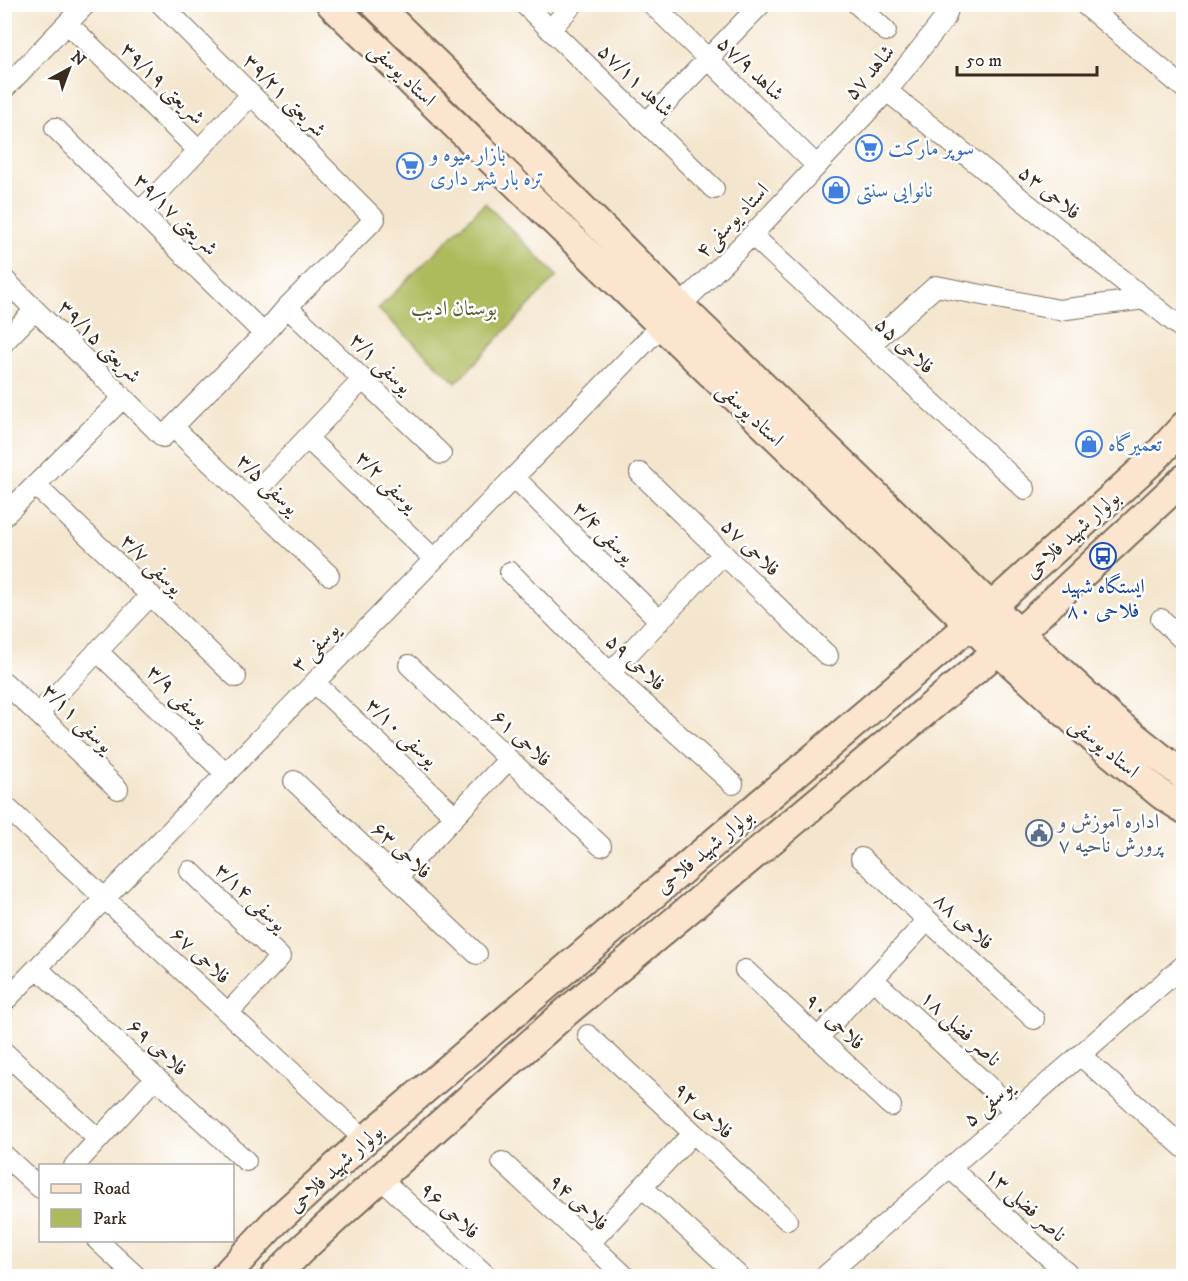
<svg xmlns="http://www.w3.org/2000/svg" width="1188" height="1281" font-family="'IM FELL DW Pica',Amiri,serif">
  <rect width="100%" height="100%" fill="#fff"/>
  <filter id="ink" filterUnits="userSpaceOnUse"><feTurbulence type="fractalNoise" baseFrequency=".0167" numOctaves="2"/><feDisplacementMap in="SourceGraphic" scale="12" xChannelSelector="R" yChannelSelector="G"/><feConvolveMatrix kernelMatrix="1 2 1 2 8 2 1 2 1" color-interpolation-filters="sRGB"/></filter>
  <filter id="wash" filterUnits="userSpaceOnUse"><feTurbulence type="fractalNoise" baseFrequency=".008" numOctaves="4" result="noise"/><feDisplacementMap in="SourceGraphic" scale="24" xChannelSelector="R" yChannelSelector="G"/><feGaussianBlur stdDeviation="1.35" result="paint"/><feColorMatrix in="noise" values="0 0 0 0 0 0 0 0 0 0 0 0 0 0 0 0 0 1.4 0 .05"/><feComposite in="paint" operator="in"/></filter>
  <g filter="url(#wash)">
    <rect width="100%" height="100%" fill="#f4e6ce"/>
    <path fill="#aebb5d" stroke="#74723e" stroke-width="1.5" d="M485 203 557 276 456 383 378 309Z"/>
  </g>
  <g filter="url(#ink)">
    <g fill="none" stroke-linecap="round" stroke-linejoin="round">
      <defs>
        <path id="street" d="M524 4 714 189
          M652 4 817 166
          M857 4 886 31
          M1084 4 1184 88
          M68 24 198 150
          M550 30 573 4
          M4 89 86 4
          M887 91 1184 330
          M646 123 761 4
          M55 128 264 334
          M140 212 251 95
          M752 235 1025 489
          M4 279 163 437 264 334 287 307 375 219 161 4
          M680 306 752 235 887 91 945 18 950 4
          M287 307 441 454
          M4 342 35 310
          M870 345 936 286 1059 310 1145 299
          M173 427 329 575
          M307 438 434 559
          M640 473 828 656
          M514 477 660 621
          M35 485 236 677
          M249 499 363 379
          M4 516 123 398
          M510 572 610 673 733 784
          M1161 619 1184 641
          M97 651 226 774
          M409 665 601 846
          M610 673 723 554
          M4 682 118 789
          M315 683 455 816
          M38 714 151 595
          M294 781 477 954
          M4 805 365 1140
          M861 858 1034 1019
          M190 871 280 957 228 1013
          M397 878 509 759
          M37 968 246 1161
          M745 970 891 1106
          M873 979 1015 1111
          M4 1002 661 326
          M588 1035 787 1220
          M818 1038 928 920
          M4 1052 98 1139
          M1080 1055 1184 1148
          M4 1155 40 1188
          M502 1162 625 1276
          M74 1166 155 1078
          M950 1168 1070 1276
          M380 1178 487 1276
          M642 1187 739 1276
          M97 1240 136 1276
          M589 1244 693 1133
          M825 1276 1184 965"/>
        <path id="secondary" d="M331 4 970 625 1095 740 1162 795 1184 809
          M375 4 504 130 680 306 991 607 1112 719 1184 776
          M225 1276 275 1222 365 1140 991 607 1153 460 1184 426
          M275 1276 301 1250 380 1178 565 1013 1019 633 1184 479"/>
      </defs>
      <use href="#street" stroke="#7c6c5c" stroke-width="22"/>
      <use href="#secondary" stroke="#7c6c5c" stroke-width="32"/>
      <use href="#street" stroke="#fff" stroke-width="20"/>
      <use href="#secondary" stroke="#fbe5cf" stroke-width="28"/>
    </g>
  </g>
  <defs>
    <symbol id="supermarket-ring" viewBox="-11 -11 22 22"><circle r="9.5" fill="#fff" stroke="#3f7fe0" stroke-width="1.5"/><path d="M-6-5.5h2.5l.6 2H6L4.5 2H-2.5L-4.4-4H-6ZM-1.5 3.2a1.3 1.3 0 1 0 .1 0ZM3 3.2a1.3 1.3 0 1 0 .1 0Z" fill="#3f7fe0"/></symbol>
    <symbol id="shop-ring" viewBox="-11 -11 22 22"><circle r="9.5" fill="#fff" stroke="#3f7fe0" stroke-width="1.5"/><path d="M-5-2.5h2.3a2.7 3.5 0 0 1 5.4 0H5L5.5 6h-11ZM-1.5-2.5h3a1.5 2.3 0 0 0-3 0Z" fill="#3f7fe0"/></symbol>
    <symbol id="bus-ring" viewBox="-11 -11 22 22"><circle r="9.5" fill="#fff" stroke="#1a4fb4" stroke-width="1.5"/><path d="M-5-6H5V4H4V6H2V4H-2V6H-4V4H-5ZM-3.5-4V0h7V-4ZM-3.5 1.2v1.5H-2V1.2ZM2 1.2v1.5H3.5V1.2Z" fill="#1a4fb4"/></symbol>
    <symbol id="civic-ring" viewBox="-11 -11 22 22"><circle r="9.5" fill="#fff" stroke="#5c6f8a" stroke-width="1.5"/><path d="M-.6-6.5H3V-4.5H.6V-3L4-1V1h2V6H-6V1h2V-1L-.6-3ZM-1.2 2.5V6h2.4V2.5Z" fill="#5c6f8a"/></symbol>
  </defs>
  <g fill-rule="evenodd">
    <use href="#supermarket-ring" x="854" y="133" width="30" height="30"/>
    <use href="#supermarket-ring" x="395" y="151" width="30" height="30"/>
    <use href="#shop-ring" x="821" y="175" width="30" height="30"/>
    <use href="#shop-ring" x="1074" y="429" width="30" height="30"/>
    <use href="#bus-ring" x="1088" y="541" width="30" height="30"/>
    <use href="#civic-ring" x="1024" y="818" width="30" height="30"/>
  </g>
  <g text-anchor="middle" stroke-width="5" stroke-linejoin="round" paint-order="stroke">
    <g font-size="21" fill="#3b2a1e" stroke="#fff">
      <text transform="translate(751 68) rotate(44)" y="7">شاهد ۵۷/۹</text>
      <text transform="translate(869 72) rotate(-49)" y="7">شاهد ۵۷</text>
      <text transform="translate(403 74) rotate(44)" y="7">استاد یوسفی</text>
      <text transform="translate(636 80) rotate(44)" y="7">شاهد ۵۷/۱۱</text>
      <text transform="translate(163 83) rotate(44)" y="7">شریعتی ۳۹/۱۹</text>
      <text transform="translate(285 95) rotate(45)" y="7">شریعتی ۳۹/۲۱</text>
      <text transform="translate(1050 192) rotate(39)" y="7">فلاحی ۵۳</text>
      <text transform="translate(176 214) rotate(44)" y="7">شریعتی ۳۹/۱۷</text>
      <text transform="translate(732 220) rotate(-46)" y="7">استاد یوسفی۴</text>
      <text transform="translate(100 341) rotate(45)" y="7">شریعتی ۳۹/۱۵</text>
      <text transform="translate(905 345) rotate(43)" y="7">فلاحی ۵۵</text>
      <text transform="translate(381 363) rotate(44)" y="7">یوسفی ۳/۱</text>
      <text transform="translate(751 414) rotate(44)" y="7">استاد یوسفی</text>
      <text transform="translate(387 481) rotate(44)" y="7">یوسفی ۳/۲</text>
      <text transform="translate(268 484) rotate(44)" y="7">یوسفی ۳/۵</text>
      <text transform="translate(604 532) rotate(45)" y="7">یوسفی ۳/۴</text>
      <text transform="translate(1072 534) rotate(-42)" y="7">بولوار شهید فلاحی</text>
      <text transform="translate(751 547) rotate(44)" y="7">فلاحی ۵۷</text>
      <text transform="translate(152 564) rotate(44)" y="7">یوسفی ۳/۷</text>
      <text transform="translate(315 647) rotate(-46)" y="7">یوسفی ۳</text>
      <text transform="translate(636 662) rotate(43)" y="7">فلاحی ۵۹</text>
      <text transform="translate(178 695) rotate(44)" y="7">یوسفی ۳/۹</text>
      <text transform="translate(78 718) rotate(44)" y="7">یوسفی ۳/۱۱</text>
      <text transform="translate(402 732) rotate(43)" y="7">یوسفی ۳/۱۰</text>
      <text transform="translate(522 738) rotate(43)" y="7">فلاحی ۶۱</text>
      <text transform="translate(1105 747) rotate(40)" y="7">استاد یوسفی</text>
      <text transform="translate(402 850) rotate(43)" y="7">فلاحی ۶۳</text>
      <text transform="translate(704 851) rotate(-40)" y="7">بولوار شهید فلاحی</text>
      <text transform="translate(251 897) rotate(43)" y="7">یوسفی ۳/۱۴</text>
      <text transform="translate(964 921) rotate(43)" y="7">فلاحی ۸۸</text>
      <text transform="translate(201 955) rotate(43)" y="7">فلاحی ۶۷</text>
      <text transform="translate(835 1021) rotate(43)" y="7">فلاحی ۹۰</text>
      <text transform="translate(961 1028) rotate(43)" y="7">ناصر فضلی ۱۸</text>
      <text transform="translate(158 1047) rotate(43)" y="7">فلاحی ۶۹</text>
      <text transform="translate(988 1103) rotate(-41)" y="7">یوسفی ۵</text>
      <text transform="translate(704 1110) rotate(43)" y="7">فلاحی ۹۲</text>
      <text transform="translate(335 1168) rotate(-42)" y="7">بولوار شهید فلاحی</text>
      <text transform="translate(579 1202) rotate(43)" y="7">فلاحی ۹۴</text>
      <text transform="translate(1026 1204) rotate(42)" y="7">ناصر فضلی ۱۳</text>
      <text transform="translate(450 1210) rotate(43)" y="7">فلاحی ۹۶</text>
    </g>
    <g font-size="21" fill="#366cbe" stroke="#fff" text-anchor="start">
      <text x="888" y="155">سوپر مارکت</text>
      <text x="430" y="161">بازار میوه و<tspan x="430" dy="24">تره بار شهر داری</tspan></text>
      <text x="856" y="197">نانوایی سنتی</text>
      <text x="1108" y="451">تعمیرگاه</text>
    </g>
    <g font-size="21" fill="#635d34" stroke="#fff">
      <text x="454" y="315">بوستان ادیب</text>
    </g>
    <g font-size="21" fill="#164399" stroke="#fff">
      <text x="1103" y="593">ایستگاه شهید<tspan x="1103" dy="24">فلاحی ۸۰</tspan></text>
    </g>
    <g font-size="21" fill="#4e5e75" stroke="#fff" text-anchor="start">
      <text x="1058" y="828">اداره آموزش و<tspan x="1058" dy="24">پرورش ناحیه ۷</tspan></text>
    </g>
  </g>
  <rect width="1188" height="1281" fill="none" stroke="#fff" stroke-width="24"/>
  <rect x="39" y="1164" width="195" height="78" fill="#ffffff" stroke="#b1aaa5" stroke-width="1.5"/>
  <rect x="51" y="1184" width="30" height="9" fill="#fbe5cf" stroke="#b1aaa5" stroke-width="1.5"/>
  <text x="93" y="1194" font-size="18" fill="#3b2a1e">Road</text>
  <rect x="51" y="1209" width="30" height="18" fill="#aebb5d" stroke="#b1aaa5" stroke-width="1.5"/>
  <text x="93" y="1224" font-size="18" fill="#3b2a1e">Park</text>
  <g transform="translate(69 69) rotate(41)" stroke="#ffffff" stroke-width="4.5" paint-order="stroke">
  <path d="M0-4.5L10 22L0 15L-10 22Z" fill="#3b2a1e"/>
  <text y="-9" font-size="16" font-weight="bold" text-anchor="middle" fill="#3b2a1e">N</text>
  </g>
  <path d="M957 66v9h140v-9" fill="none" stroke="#3b2a1e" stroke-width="3"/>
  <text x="966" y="66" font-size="18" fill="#3b2a1e" stroke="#ffffff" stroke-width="4.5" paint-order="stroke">50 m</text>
</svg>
